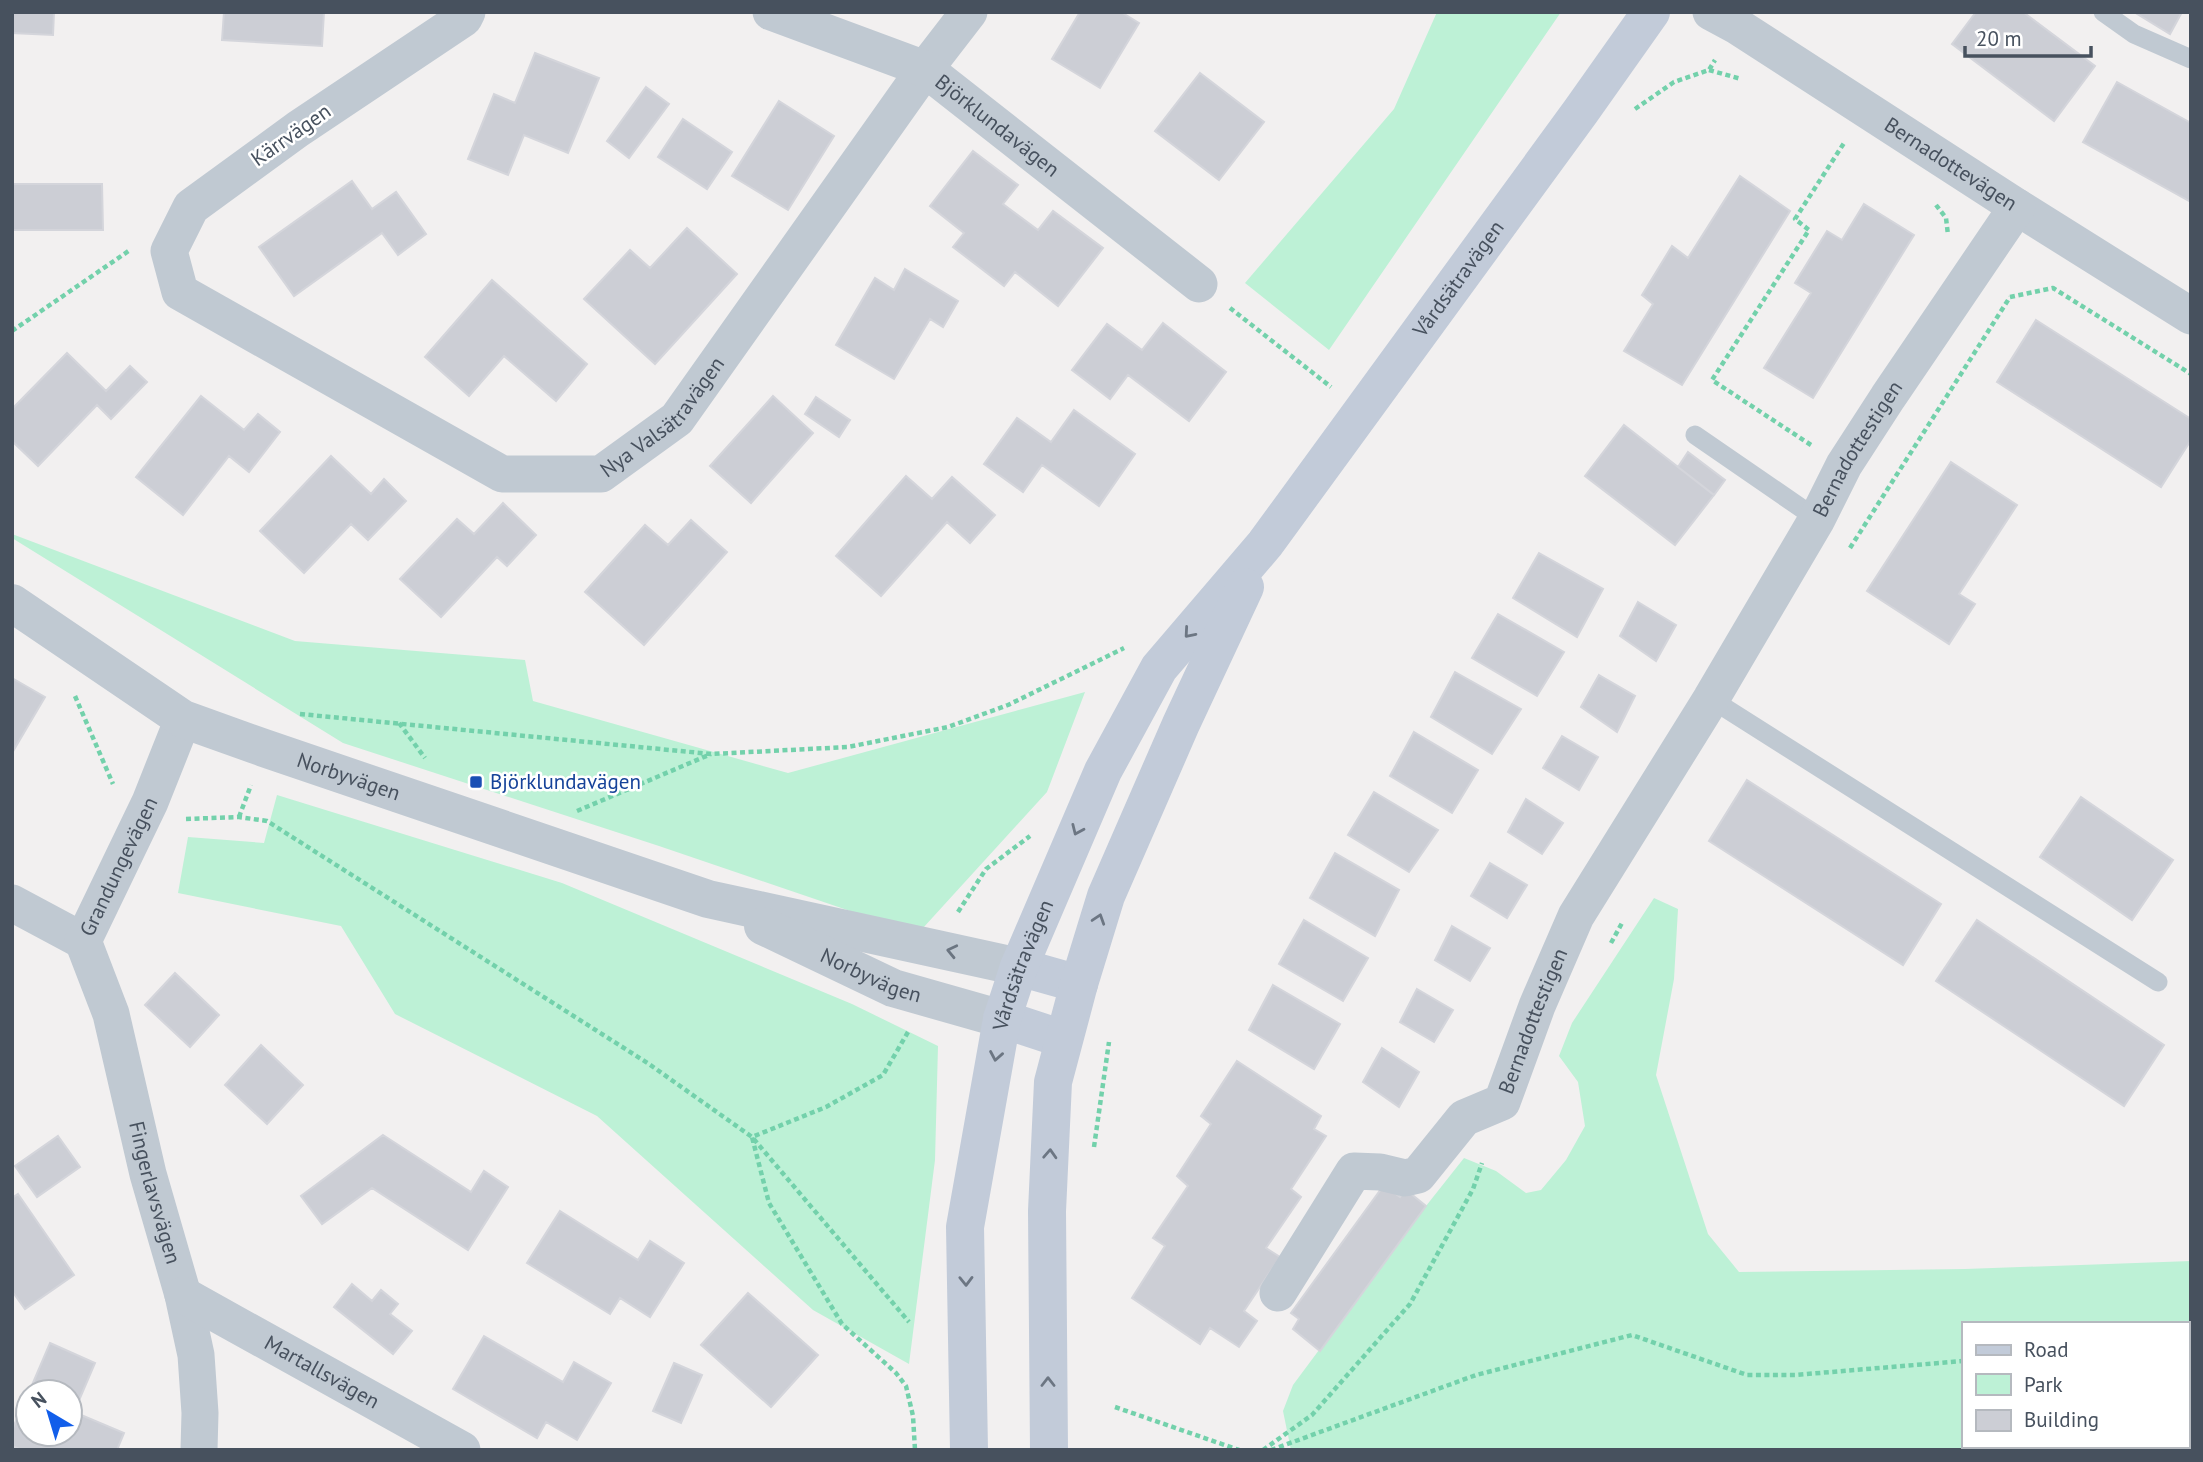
<svg xmlns="http://www.w3.org/2000/svg" width="2203" height="1462" font-family="'PT Sans',sans-serif">
  <rect width="100%" height="100%" fill="#f2f0f0"/>
  <path fill="#bdf1d6" fill-rule="evenodd" d="M1437 12H1561L1329 350 1245 283 1394 109Z
    M12 534 295 641 525 660 533 701 788 773 1085 692 1047 792 923 928H900L659 846 343 743 12 538Z
    M277 795 562 883 852 1004 938 1046 935 1160 909 1364 813 1310 597 1116 395 1014 341 926 178 893 188 837 264 843Z
    M1654 898 1678 909 1674 979 1656 1075 1708 1234 1739 1272 1965 1269 2191 1261V1450H1291L1283 1411 1293 1385 1426 1206 1464 1158 1496 1171 1526 1193 1541 1190 1566 1160 1585 1126 1578 1082 1559 1056 1572 1023ZM1963 1324H2187V1446H1963Z"/>
  <path fill="#ccced5" stroke="#d4d5db" stroke-width="2" d="M12 12H54L53 35 12 33Z
    M224 12H324L322 46 222 40Z
    M1080 12H1121L1139 23 1100 88 1052 59Z
    M1976 12H2023L2095 66 2054 121 1952 44Z
    M2134 12H2182L2170 34Z
    M535 53 599 78 568 153 524 135 508 175 468 159 494 94 515 103Z
    M1200 73 1264 122 1219 180 1155 131Z
    M2117 82 2191 123V202L2083 142Z
    M646 87 669 104 629 158 607 141Z
    M779 101 834 136 788 210 732 176Z
    M683 119 732 152 707 189 658 157Z
    M973 151 1018 185 1003 204 1038 230 1053 211 1103 248 1058 306 1015 272 1004 286 953 247 964 233 930 206Z
    M1740 176 1790 211 1682 385 1624 351 1653 304 1642 295 1672 246 1688 258Z
    M352 181 372 209 396 192 426 234 398 255 382 233 294 296 259 247Z
    M12 184H102L103 230H12Z
    M1864 204 1914 235 1813 398 1764 368 1811 293 1795 283 1827 231 1842 240Z
    M687 228 737 274 655 364 584 299 630 250 650 268Z
    M905 269 958 301 943 327 930 319 894 379 836 345 875 278 894 290Z
    M492 280 587 364 556 401 504 356 469 396 425 357Z
    M2036 320 2191 419V440L2161 487 1997 382Z
    M1163 323 1226 372 1189 421 1128 375 1110 399 1072 370 1107 324 1142 350Z
    M67 353 106 391 130 366 147 382 111 419 97 405 38 466 12 441V409Z
    M201 396 244 430 258 414 280 432 249 472 229 456 183 515 136 477Z
    M773 396 813 433 751 503 710 466Z
    M816 397 850 420 839 437 805 414Z
    M1074 410 1135 454 1099 506 1042 465 1023 492 984 464 1017 418 1051 442Z
    M1624 425 1714 495 1675 545 1585 476Z
    M1688 452 1725 480 1714 495 1678 467Z
    M331 456 371 494 384 479 406 501 368 540 351 524 304 573 260 531Z
    M1951 462 2017 505 1959 594 1975 604 1949 644 1867 591Z
    M906 476 932 499 952 477 995 515 970 543 947 522 881 596 836 556Z
    M503 503 536 535 507 566 497 557 441 617 400 579 457 519 474 534Z
    M691 520 727 552 644 645 585 592 645 525 668 545Z
    M1539 553 1603 589 1577 637 1513 598Z
    M1638 602 1676 625 1656 661 1620 636Z
    M1498 614 1564 652 1537 696 1472 658Z
    M1455 672 1521 709 1492 754 1431 717Z
    M1599 675 1635 696 1617 732 1581 707Z
    M12 678 45 697 12 753Z
    M1414 732 1478 770 1452 813 1390 776Z
    M1562 736 1598 757 1579 790 1543 768Z
    M1747 780 1941 904 1903 965 1709 841Z
    M1374 792 1438 830 1409 872 1348 835Z
    M2081 797 2173 860 2132 920 2040 857Z
    M1526 799 1563 823 1542 854 1508 832Z
    M1335 853 1399 890 1375 936 1310 898Z
    M1490 863 1527 885 1507 918 1471 896Z
    M1304 920 1368 958 1343 1001 1279 964Z
    M1977 920 2164 1045 2124 1106 1936 981Z
    M1452 926 1490 948 1470 981 1435 960Z
    M175 973 219 1015 190 1047 145 1005Z
    M1273 985 1340 1024 1314 1069 1249 1030Z
    M1417 989 1453 1010 1434 1042 1400 1022Z
    M261 1045 303 1085 267 1124 225 1085Z
    M1382 1048 1419 1072 1399 1107 1363 1082Z
    M1237 1061 1321 1116 1314 1129 1326 1136 1291 1189 1301 1197 1266 1248 1280 1257 1244 1311 1257 1321 1239 1347 1210 1328 1200 1344 1132 1298 1165 1246 1153 1238 1188 1186 1177 1176 1211 1124 1201 1116Z
    M383 1135 471 1192 484 1171 508 1187 468 1250 372 1188 322 1224 301 1196Z
    M58 1136 80 1167 37 1197 15 1166Z
    M1384 1185 1400 1197 1405 1189 1426 1206 1320 1351 1293 1329 1299 1319 1291 1313Z
    M18 1194 74 1275 25 1309 12 1291V1198Z
    M560 1211 638 1260 650 1241 684 1263 650 1317 620 1298 610 1314 527 1263Z
    M352 1284 372 1301 381 1290 398 1304 390 1314 412 1331 393 1354 334 1307Z
    M748 1293 818 1355 771 1407 701 1345Z
    M484 1336 563 1382 574 1362 611 1383 577 1440 546 1422 537 1438 453 1389Z
    M50 1343 95 1363 74 1412 124 1433 117 1450H22L12 1446V1430L28 1394V1434H70V1392H29Z
    M674 1363 702 1375 681 1423 653 1411Z"/>
  <g fill="none" stroke-linecap="round" stroke-linejoin="round">
    <path stroke="#73d1ab" stroke-width="4.5" stroke-dasharray="5 3.5" stroke-linecap="butt" d="M1709 70 1741 79
      M1635 109 1674 82 1709 70 1715 60
      M1936 205 1946 218 1948 235
      M2010 297 2053 288 2191 374
      M1230 308 1331 387
      M12 331 130 250
      M1811 445 1712 380 1809 230 1795 219 1844 143
      M1850 548 2010 297
      M75 696 113 784
      M300 714 711 754 848 747 948 727 1008 705 1124 648
      M399 723 425 758
      M577 811 711 754
      M239 817 251 785
      M186 819 239 817 267 821 649 1064 752 1137 909 1322
      M958 912 986 869 1030 836
      M1611 943 1622 923
      M908 1032 883 1075 826 1107 752 1137 769 1203 842 1324 896 1373 906 1386 913 1416 915 1450
      M1094 1147 1109 1042
      M2187 1349 2191 1348
      M1115 1407 1239 1450
      M1263 1450 1312 1415 1410 1304 1473 1189 1482 1163
      M1271 1450 1476 1375 1632 1335 1747 1375H1795L1963 1361"/>
    <path stroke="#c0c9d2" stroke-width="19" d="M2103 12 2134 34 2191 59
      M1695 435 1817 519
      M1711 699 2158 982"/>
    <g stroke="#c0c9d2" stroke-width="37">
      <path id="s1" d="M467 12 464 18 298 129 191 207 169 251 180 292 502 474H601L677 419 925 69 969 12"/>
      <path id="s2" d="M771 12 925 69 1199 284"/>
      <path id="s3" d="M1711 12 1737 26 2017 207 2191 316"/>
      <path id="s4" d="M12 903 83 941 150 802 183 719"/>
      <path id="s5" d="M83 941 111 1014 148 1174 183 1295 196 1355 200 1413 199 1450"/>
      <path id="s6" d="M1278 1293 1354 1171 1380 1172 1405 1178 1418 1175 1464 1118 1502 1102 1537 1006 1576 916 1711 699 1817 519 1844 465 1888 397 2017 207"/>
      <path id="s7" d="M183 1295 462 1450"/>
    </g>
    <g stroke="#c0c9d2" stroke-width="38">
      <path id="s8" d="M12 603 183 719 264 748 708 899 1019 967"/>
      <path id="s9" d="M763 926 893 988 1002 1019"/>
    </g>
    <g stroke="#c2cbd9" stroke-width="38">
      <path d="M1019 967 1079 984"/>
      <path d="M1002 1019 1063 1039"/>
      <path id="s10" d="M969 1450 965 1227 1002 1019 1019 967 1103 771 1159 668 1265 544 1581 111 1651 12"/>
      <path d="M1049 1450 1047 1211 1053 1082 1079 984 1106 896 1181 724 1245 587"/>
    </g>
  </g>
  <defs><path id="oneway-chevron" d="M-2-3.5L2.5 0L-2 3.5" fill="none" stroke-width="1.6" stroke-linecap="round" stroke-linejoin="round" transform="scale(1.75)"/></defs>
  <g stroke="#6c7683">
    <use href="#oneway-chevron" transform="translate(1189 633) rotate(131)"/>
    <use href="#oneway-chevron" transform="translate(1077 830) rotate(114)"/>
    <use href="#oneway-chevron" transform="translate(1099 919) rotate(-72)"/>
    <use href="#oneway-chevron" transform="translate(996 1056) rotate(100)"/>
    <use href="#oneway-chevron" transform="translate(1050 1154) rotate(-87)"/>
    <use href="#oneway-chevron" transform="translate(966 1281) rotate(89)"/>
    <use href="#oneway-chevron" transform="translate(1048 1382) rotate(-90)"/>
  </g>
  <use stroke="#6b7581" href="#oneway-chevron" transform="translate(952 951) rotate(-167)"/>
  <rect fill="#1a4fb4" stroke="#fff" stroke-width="2.5" x="469" y="775" width="14" height="14" rx="3.5"/>
  <g text-anchor="middle" stroke-width="5" stroke-linejoin="round" paint-order="stroke">
    <g font-size="21" fill="#47515e" stroke="#fff">
      <text dy="7" stroke="none"><textPath href="#s2" startOffset="256">Björklundavägen</textPath></text>
      <text transform="translate(291 135) rotate(-35)" y="7">Kärrvägen</text>
      <text dy="7" stroke="none"><textPath href="#s3" startOffset="284">Bernadottevägen</textPath></text>
      <text dy="7" stroke="none"><textPath href="#s10" startOffset="1311">Vårdsätravägen</textPath></text>
      <text dy="7" stroke="none"><textPath href="#s1" startOffset="984">Nya Valsätravägen</textPath></text>
      <text dy="7" stroke="none"><textPath href="#s6" startOffset="1069">Bernadottestigen</textPath></text>
      <text dy="7" stroke="none"><textPath href="#s8" startOffset="382">Norbyvägen</textPath></text>
      <text dy="7" stroke="none"><textPath href="#s4" startOffset="163">Grandungevägen</textPath></text>
      <text dy="7" stroke="none"><textPath href="#s10" startOffset="492">Vårdsätravägen</textPath></text>
      <text dy="7" stroke="none"><textPath href="#s9" startOffset="119">Norbyvägen</textPath></text>
      <text dy="7" stroke="none"><textPath href="#s6" startOffset="410">Bernadottestigen</textPath></text>
      <text dy="7" stroke="none"><textPath href="#s5" startOffset="262">Fingerlavsvägen</textPath></text>
      <text dy="7" stroke="none"><textPath href="#s7" startOffset="159">Martallsvägen</textPath></text>
    </g>
    <g font-size="21" fill="#164399" stroke="#fff" text-anchor="start">
      <text x="490" y="789">Björklundavägen</text>
    </g>
  </g>
  <rect width="2203" height="1462" fill="none" stroke="#47515e" stroke-width="28"/>
  <rect x="1962" y="1322" width="228" height="126" fill="#ffffff" stroke="#b5b9bf" stroke-width="2"/>
  <rect x="1976" y="1345" width="35" height="10" fill="#c2cbd9" stroke="#b5b9bf" stroke-width="2"/>
  <text x="2024" y="1357" font-size="21" fill="#47515e">Road</text>
  <rect x="1976" y="1374" width="35" height="21" fill="#bdf1d6" stroke="#b5b9bf" stroke-width="2"/>
  <text x="2024" y="1392" font-size="21" fill="#47515e">Park</text>
  <rect x="1976" y="1410" width="35" height="21" fill="#ccced5" stroke="#b5b9bf" stroke-width="2"/>
  <text x="2024" y="1427" font-size="21" fill="#47515e">Building</text>
  <g transform="translate(49 1413) rotate(322)"><circle r="33" fill="#ffffff" stroke="#b5b9bf" stroke-width="2"/>
  <path d="M0-5L12 26L0 18L-12 26Z" fill="#125eea"/>
  <text y="-10" font-size="19" font-weight="bold" text-anchor="middle" fill="#47515e">N</text>
  </g>
  <path d="M1965 46v10h126v-10" fill="none" stroke="#47515e" stroke-width="3.5"/>
  <text x="1976" y="46" font-size="21" fill="#47515e" stroke="#ffffff" stroke-width="5" paint-order="stroke">20 m</text>
</svg>
